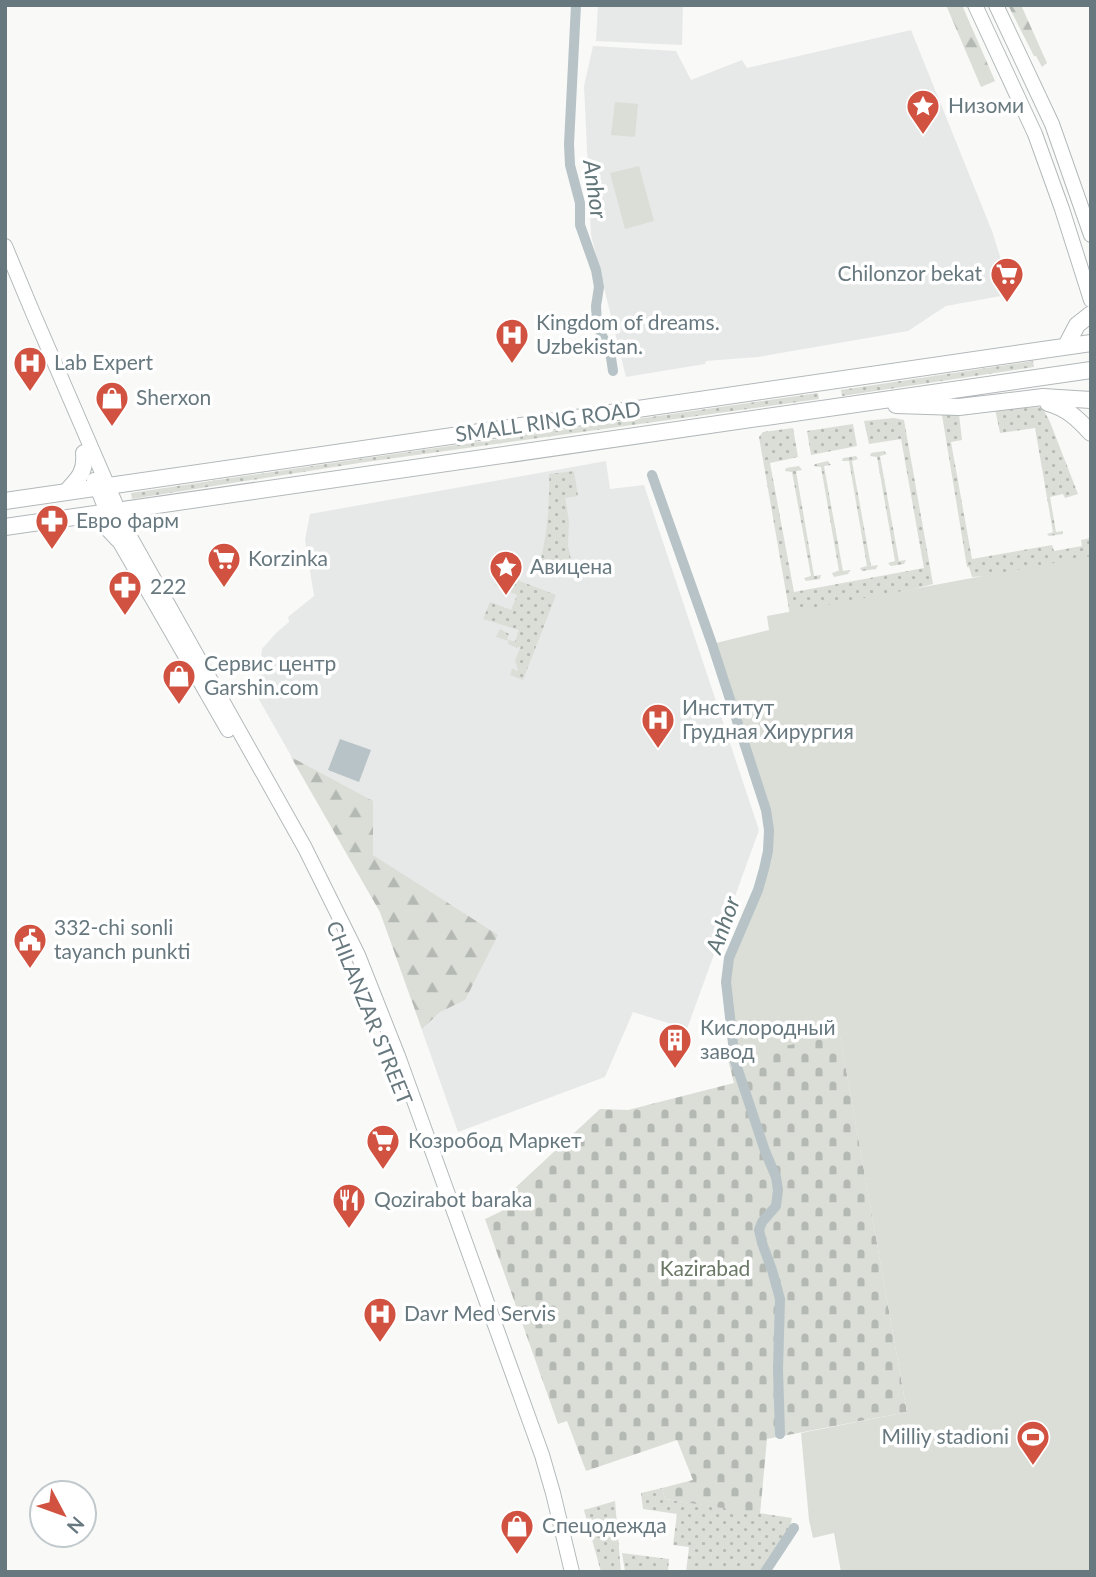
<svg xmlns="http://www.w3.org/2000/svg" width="1096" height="1577" font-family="Lato,sans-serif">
  <defs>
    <pattern id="grass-dots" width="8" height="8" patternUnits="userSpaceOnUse" patternTransform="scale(1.75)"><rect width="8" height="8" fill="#daded7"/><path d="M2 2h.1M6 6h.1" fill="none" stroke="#b5b9b4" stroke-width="1.8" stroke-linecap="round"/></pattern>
    <pattern id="forest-firs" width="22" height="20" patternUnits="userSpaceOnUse" patternTransform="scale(1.75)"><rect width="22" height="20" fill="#daded7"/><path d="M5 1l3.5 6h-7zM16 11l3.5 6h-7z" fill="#b5b9b4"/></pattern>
    <pattern id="cemetery-stones" width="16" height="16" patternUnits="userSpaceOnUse" patternTransform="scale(1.75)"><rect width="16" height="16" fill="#daded7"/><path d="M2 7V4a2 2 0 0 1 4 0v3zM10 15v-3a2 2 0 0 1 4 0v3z" fill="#b5b9b4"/></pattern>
  </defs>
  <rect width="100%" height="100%" fill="#f9f9f8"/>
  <path fill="#e7e9e8" d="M598 5H683L682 45 596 41Z
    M911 30 992 231 1012 294 946 306 908 331 758 357 706 361 705 364 626 377 591 235 584 86 593 46 676 51 691 80 742 60 747 68Z
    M606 461 610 489 644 485 759 830 687 1029 633 1012 605 1077 458 1132 380 912 257 696 262 649 276 633 289 622 288 617 314 596 305 540 310 514Z"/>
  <path fill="url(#grass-dots)" d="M1033 361 1034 367 842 396 841 390Z
    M818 393 819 399 359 463 132 499 131 493 359 459Z
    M1042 407 1050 422 1078 494 1065 498 1063 494 1050 497 1056 532 1063 531V534L1049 536 1047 534 1053 532 1035 428 1000 433 995 409Z
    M959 414 962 440 951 442 972 559 1052 545 1054 551 1082 546 1081 540 1091 538V568L972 577 969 567H967L942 415Z
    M894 418 904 420 933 584 791 621 759 437 763 432 793 428 798 457 770 463 794 592 924 568 901 439 869 444 864 421Z
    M853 424 857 446 811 455 807 431Z
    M884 451 887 454 880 456 899 561 906 560 904 564 891 566 888 563 895 561 877 457 870 456 871 453Z
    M856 456 858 459 852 461 871 566 878 565 876 569 862 571 860 568 867 566 849 461H842L843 458Z
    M828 461 831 465 824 466 843 571 850 570 848 574 834 577 832 573 839 571 821 467 814 466 815 464Z
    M799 466 802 470 796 471 814 576 821 575 820 579 806 581 804 578 811 576 792 472 785 471 786 468Z
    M574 471 578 496 565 498 569 521 568 546 572 564 564 572 539 566C547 537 550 505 549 474Z
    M499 573 556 595 523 680 510 675 512 669 518 671 515 660 521 646 517 648 508 644 509 641 496 637 500 629 509 634 507 639 515 642 519 630 483 619 490 602 511 610 517 595 495 585Z
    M662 1488 665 1499 792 1518 790 1527 760 1572H686L689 1547 673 1545 677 1514 643 1509 641 1493Z
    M615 1501 621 1572H601L584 1510Z
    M622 1553 669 1559 668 1572H625Z"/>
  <path fill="url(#forest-firs)" d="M946 5H962L995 81 981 87Z
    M1008 5H1021L1047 63 1042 67 1036 56H1034Z
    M291 757 373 801V855L498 935 465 1000 440 1012 422 1029 380 912Z"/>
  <path fill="url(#cemetery-stones)" d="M840 1035 907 1412 767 1439 760 1514 665 1499 662 1488 693 1480 677 1440 586 1471 567 1421 558 1424 485 1219 502 1211 499 1203 600 1109 628 1110 734 1083 727 1056Z"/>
  <path fill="#daded7" d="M615 102 638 104 635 137 611 135Z
    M639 166 654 221 625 229 610 173Z
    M1091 556V1572H841L834 1533 813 1538 809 1520 801 1433 907 1412 840 1036 745 1053 734 1050C730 1019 723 989 729 958 743 924 763 889 767 852 772 812 756 774 743 737 733 706 723 675 712 644L769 630 767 616Z"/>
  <path fill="#b7c3c6" d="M340 739 371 750 359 782 328 770Z"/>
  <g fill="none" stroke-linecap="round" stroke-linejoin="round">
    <path stroke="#b7c3c6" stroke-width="10" d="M576 5 569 144 570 165 580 203V225L596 270 599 287 596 306 597 326 610 351 613 371
      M652 475 712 644 766 810 769 830 768 851 764 869 758 890 729 958 726 982 735 1061 765 1151 776 1177 778 1190 776 1206 762 1222 759 1230 762 1243 772 1270 780 1299 778 1370 780 1434
      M765 1572 794 1528"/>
    <defs>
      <path id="major" d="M975 5 1035 134 1062 209 1091 300
        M996 5 1052 124 1091 235
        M5 246 33 313 129 535 305 848 358 955 398 1056 542 1455 553 1493 572 1572
        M94 480 118 539 228 730"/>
      <path id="highway" d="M1066 346 1077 325 1091 314
        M1048 403C1067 408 1078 419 1091 433
        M896 405 959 407 1043 397 1091 400
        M66 492C78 479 86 472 84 453
        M5 501 1091 343
        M86 516 103 523 118 539
        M5 527 1091 370
        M129 535C128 521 131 514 144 507"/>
    </defs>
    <use href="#major" stroke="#b3b9bb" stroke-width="16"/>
    <use href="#highway" stroke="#b3b8ba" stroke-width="18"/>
    <use href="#major" stroke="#fff" stroke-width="14"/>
    <use href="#highway" stroke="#fff" stroke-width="16"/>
  </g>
  <defs>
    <symbol id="sight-pin" viewBox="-11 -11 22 30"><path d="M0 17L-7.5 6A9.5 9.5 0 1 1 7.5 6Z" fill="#d15240" stroke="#fff"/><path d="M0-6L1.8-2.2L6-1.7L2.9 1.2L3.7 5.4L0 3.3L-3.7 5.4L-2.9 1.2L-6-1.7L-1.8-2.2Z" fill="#fff"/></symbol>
    <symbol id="supermarket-pin" viewBox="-11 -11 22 30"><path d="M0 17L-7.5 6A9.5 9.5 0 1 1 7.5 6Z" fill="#d15240" stroke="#fff"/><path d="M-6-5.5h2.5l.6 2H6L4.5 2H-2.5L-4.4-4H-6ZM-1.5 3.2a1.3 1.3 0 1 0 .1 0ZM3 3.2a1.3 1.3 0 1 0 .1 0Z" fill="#fff"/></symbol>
    <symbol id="hospital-pin" viewBox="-11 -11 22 30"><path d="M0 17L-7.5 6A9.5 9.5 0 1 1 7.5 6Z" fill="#d15240" stroke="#fff"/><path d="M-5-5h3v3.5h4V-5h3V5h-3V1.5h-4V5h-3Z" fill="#fff"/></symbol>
    <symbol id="shop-pin" viewBox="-11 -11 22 30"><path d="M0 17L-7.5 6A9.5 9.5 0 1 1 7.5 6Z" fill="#d15240" stroke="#fff"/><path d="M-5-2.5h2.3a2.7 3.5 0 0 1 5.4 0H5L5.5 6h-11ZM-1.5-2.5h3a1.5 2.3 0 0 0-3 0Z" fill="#fff"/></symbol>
    <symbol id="pharmacy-pin" viewBox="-11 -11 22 30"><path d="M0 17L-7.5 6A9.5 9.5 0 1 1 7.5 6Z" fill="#d15240" stroke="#fff"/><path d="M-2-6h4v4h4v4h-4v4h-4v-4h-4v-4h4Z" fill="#fff"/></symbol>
    <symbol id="civic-pin" viewBox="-11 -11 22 30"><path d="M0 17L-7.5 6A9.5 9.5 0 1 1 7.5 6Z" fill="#d15240" stroke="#fff"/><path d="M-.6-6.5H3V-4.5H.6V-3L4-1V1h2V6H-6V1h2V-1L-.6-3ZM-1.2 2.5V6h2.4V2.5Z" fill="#fff"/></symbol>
    <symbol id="building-pin" viewBox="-11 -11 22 30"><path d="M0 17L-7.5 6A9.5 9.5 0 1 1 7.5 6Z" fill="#d15240" stroke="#fff"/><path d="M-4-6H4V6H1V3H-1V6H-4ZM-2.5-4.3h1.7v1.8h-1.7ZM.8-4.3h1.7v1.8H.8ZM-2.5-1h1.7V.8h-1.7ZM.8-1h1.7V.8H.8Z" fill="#fff"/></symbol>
    <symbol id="restaurant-pin" viewBox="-11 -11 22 30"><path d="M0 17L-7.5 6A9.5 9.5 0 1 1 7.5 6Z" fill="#d15240" stroke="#fff"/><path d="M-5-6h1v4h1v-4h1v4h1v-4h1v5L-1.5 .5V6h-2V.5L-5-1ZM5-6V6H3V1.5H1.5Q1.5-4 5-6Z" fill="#fff"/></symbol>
    <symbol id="stadium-pin" viewBox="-11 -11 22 30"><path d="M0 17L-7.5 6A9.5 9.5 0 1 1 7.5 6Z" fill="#d15240" stroke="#fff"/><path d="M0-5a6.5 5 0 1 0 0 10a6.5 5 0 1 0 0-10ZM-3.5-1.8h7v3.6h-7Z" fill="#fff"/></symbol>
  </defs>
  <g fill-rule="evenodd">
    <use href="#sight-pin" x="904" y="87" width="38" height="52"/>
    <use href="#supermarket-pin" x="988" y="255" width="38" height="52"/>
    <use href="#hospital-pin" x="493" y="316" width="38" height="52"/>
    <use href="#hospital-pin" x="11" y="344" width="38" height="52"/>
    <use href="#shop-pin" x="93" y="379" width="38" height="52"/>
    <use href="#pharmacy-pin" x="33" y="502" width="38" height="52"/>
    <use href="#supermarket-pin" x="205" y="540" width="38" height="52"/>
    <use href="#sight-pin" x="487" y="548" width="38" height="52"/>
    <use href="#pharmacy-pin" x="106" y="568" width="38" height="52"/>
    <use href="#shop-pin" x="160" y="657" width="38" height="52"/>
    <use href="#hospital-pin" x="639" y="701" width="38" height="52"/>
    <use href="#civic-pin" x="11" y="921" width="38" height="52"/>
    <use href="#building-pin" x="656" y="1021" width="38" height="52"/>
    <use href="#supermarket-pin" x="364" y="1122" width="38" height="52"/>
    <use href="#restaurant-pin" x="330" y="1181" width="38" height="52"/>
    <use href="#hospital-pin" x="361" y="1295" width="38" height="52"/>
    <use href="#stadium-pin" x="1014" y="1418" width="38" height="52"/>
    <use href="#shop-pin" x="498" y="1507" width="38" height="52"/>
  </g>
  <g text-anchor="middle" stroke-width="7" stroke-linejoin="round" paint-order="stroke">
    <g font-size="21" fill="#67787f" stroke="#fff" text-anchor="start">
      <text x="948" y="113">Низоми</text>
      <text x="982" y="281" text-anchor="end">Chilonzor bekat</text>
      <text x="536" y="330">Kingdom of dreams.<tspan x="536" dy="24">Uzbekistan.</tspan></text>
      <text x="54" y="370">Lab Expert</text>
      <text x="136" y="405">Sherxon</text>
      <text x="76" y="528">Евро фарм</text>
      <text x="248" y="566">Korzinka</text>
      <text x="530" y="574">Авицена</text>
      <text x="150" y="594">222</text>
      <text x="204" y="671">Сервис центр<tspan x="204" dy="24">Garshin.com</tspan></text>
      <text x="682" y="715">Институт<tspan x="682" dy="24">Грудная Хирургия</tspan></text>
      <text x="54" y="935">332-chi sonli<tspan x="54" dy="24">tayanch punkti</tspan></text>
      <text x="700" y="1035">Кислородный<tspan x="700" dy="24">завод</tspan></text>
      <text x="408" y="1148">Козробод Маркет</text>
      <text x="374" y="1207">Qozirabot baraka</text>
      <text x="404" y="1321">Davr Med Servis</text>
      <text x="1009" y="1444" text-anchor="end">Milliy stadioni</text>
      <text x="542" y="1533">Спецодежда</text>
    </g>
    <g font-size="21" fill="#67787f" stroke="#fff">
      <text transform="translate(548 422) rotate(-8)" y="7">SMALL RING ROAD</text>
      <text transform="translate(369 1013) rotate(68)" y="7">CHILANZAR STREET</text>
    </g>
    <g font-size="21" fill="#6b7866" stroke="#fff">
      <text x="705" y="1276">Kazirabad</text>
    </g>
    <g font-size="23" font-style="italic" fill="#627679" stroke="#fff">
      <text transform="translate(595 189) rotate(82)" y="8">Anhor</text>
      <text transform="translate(723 925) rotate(-70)" y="8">Anhor</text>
    </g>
  </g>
  <rect width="1096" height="1577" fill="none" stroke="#67787f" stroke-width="14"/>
  <g transform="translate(63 1514) rotate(131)"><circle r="33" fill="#ffffff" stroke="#c2c9cc" stroke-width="2"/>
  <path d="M0-5L12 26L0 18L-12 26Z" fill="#d15240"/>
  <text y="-10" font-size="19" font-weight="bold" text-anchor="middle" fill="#67787f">N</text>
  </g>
</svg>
